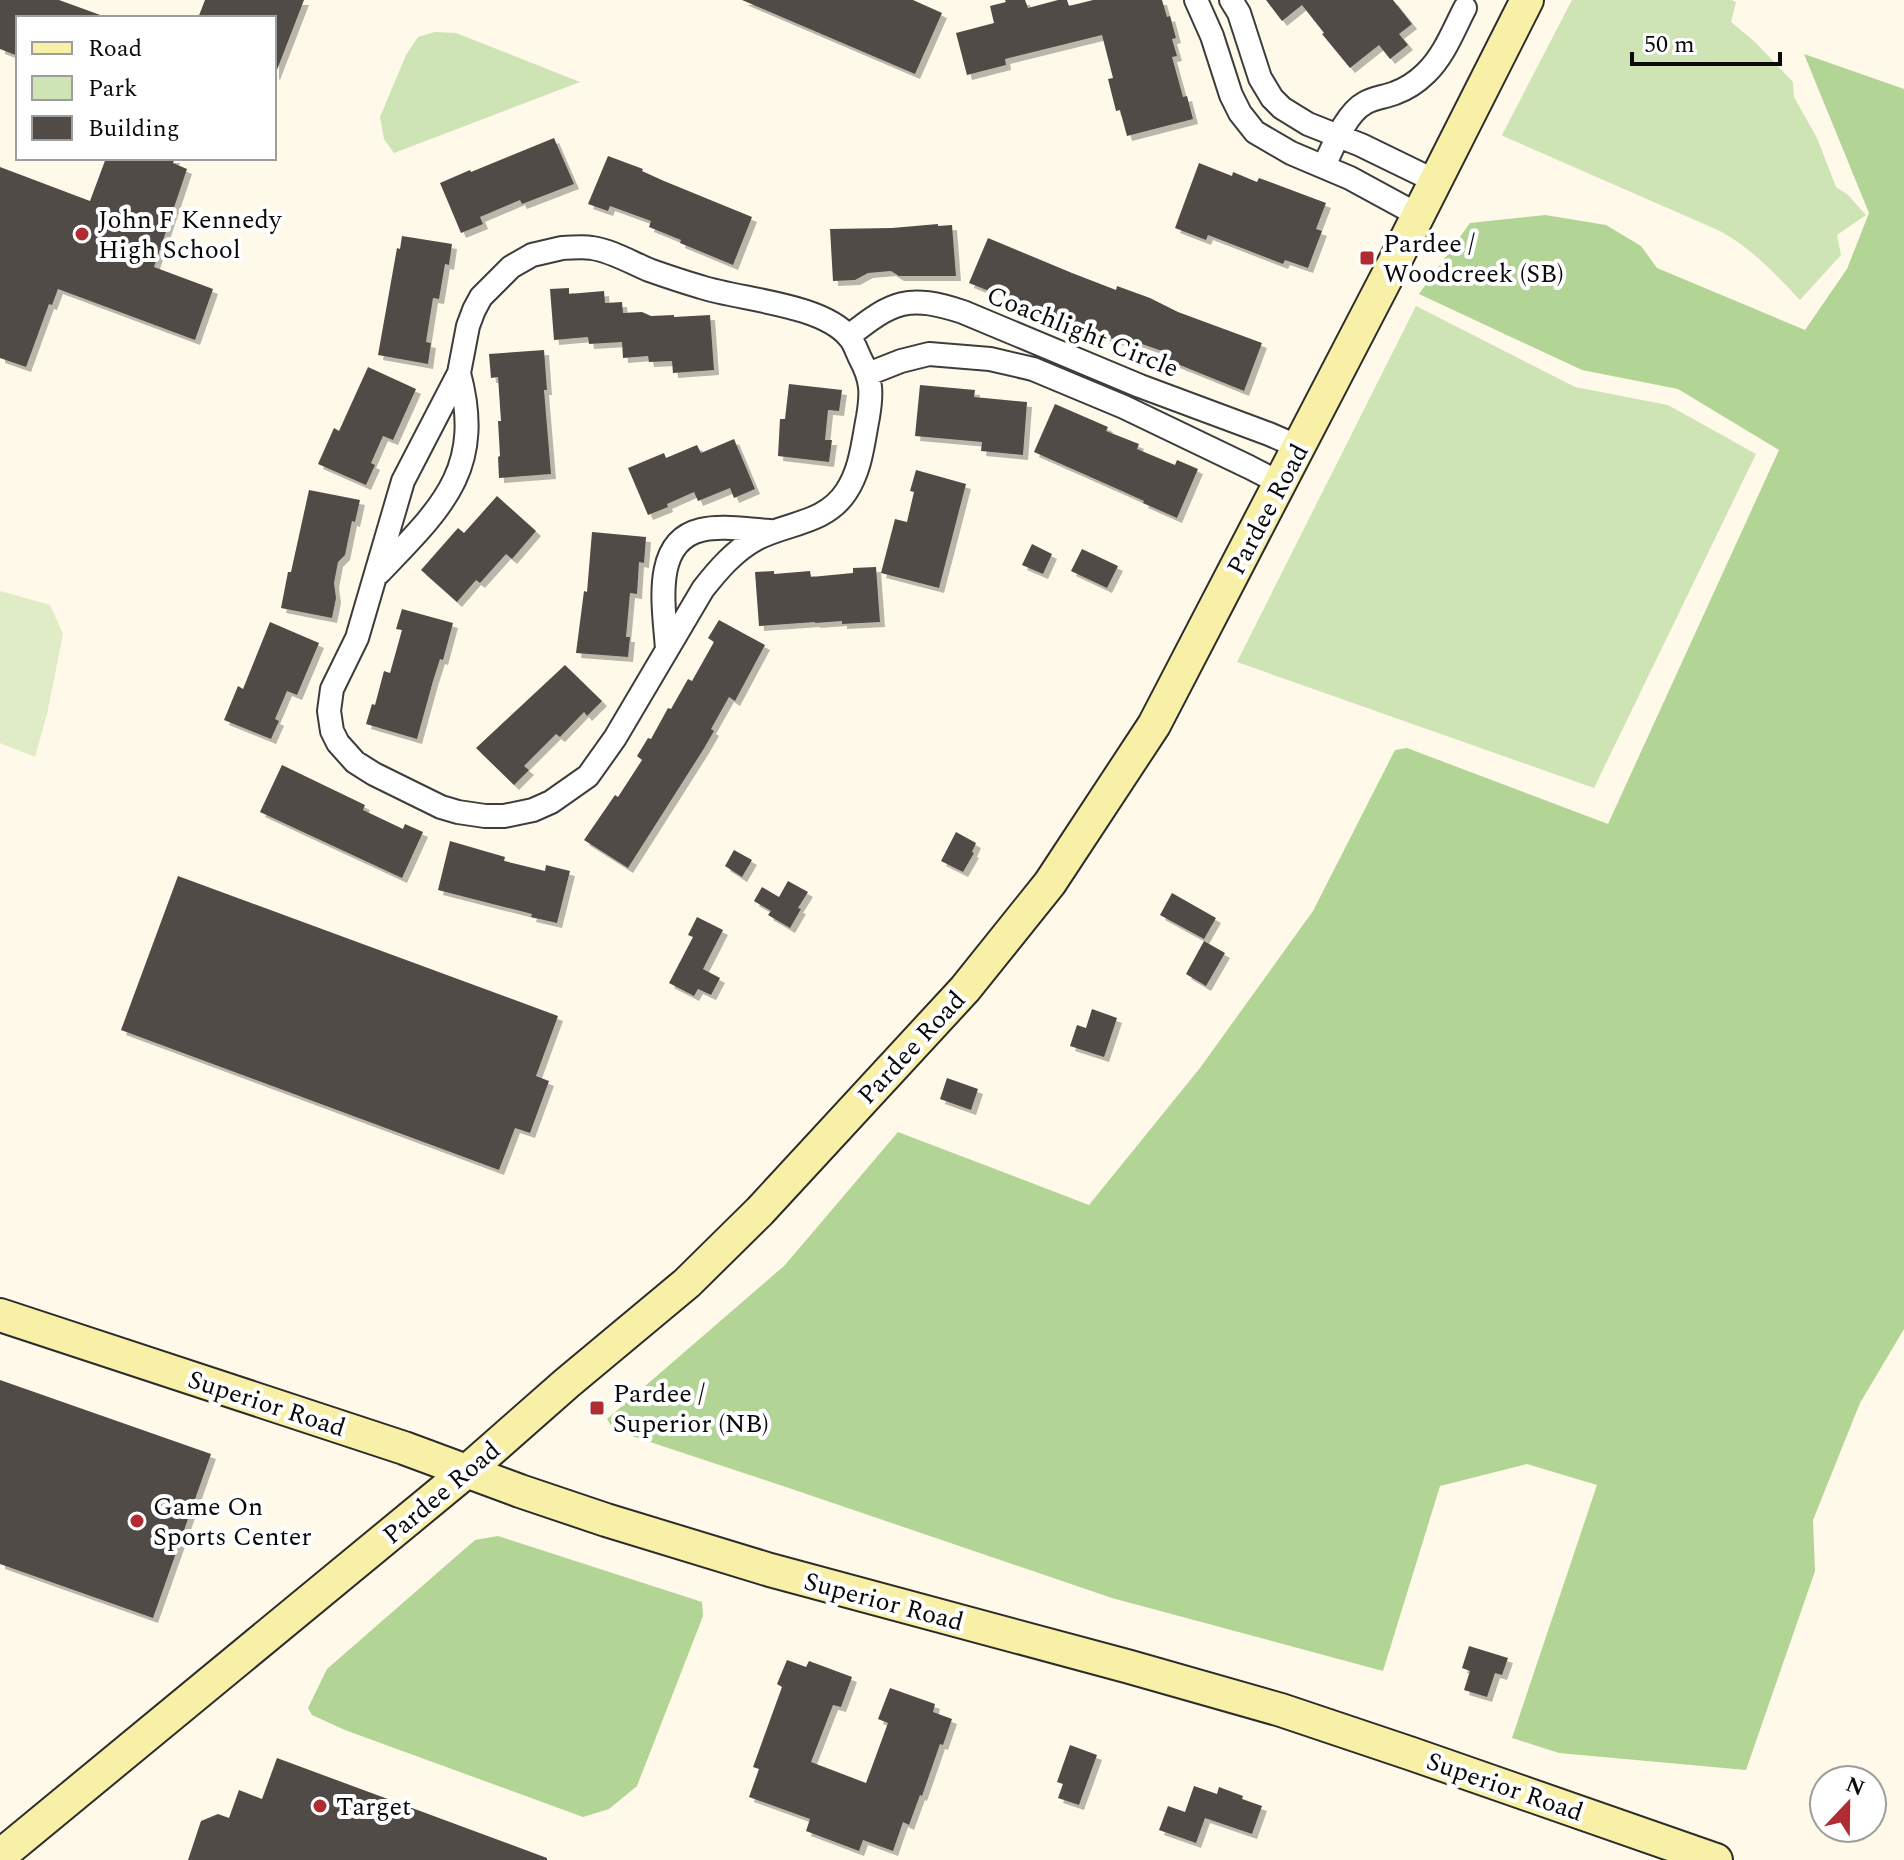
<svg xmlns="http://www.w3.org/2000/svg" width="1904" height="1860" font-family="Spectral,serif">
  <defs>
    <filter id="shadow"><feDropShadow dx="5" dy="5" stdDeviation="0" flood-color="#0004"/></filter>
  </defs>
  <rect width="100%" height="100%" fill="#fef9e8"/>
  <path fill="#cee4b5" d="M1572 0H1731L1736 2 1731 22 1755 42 1793 82 1794 97 1817 138 1836 187 1848 195 1866 215 1837 235 1841 255 1800 300C1773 272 1754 250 1720 231L1503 136 1502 135Z
    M435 32 456 33 580 82 394 153 384 139 380 117 406 55 418 37Z
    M1416 306 1575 387 1668 405 1756 454 1594 788 1237 662Z"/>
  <path fill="#b2d495" d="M1804 54 1904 89V1329L1860 1403 1813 1520 1815 1571 1746 1770 1559 1753 1512 1738 1597 1485 1527 1464 1440 1486 1383 1671 1112 1598 783 1486 614 1430 607 1419 785 1265 898 1132 1089 1205 1200 1068 1313 911 1395 750 1407 748 1608 824 1779 450 1678 389 1582 370 1419 294 1470 223 1545 215 1606 225 1641 246 1657 268 1805 330 1847 269 1869 213Z
    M498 1536 702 1602 703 1616 637 1786 609 1809 583 1817 345 1730 312 1715 308 1708 327 1669 475 1540Z"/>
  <path fill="#dfecc6" d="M0 591 50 605 63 634 47 714 35 757 0 743Z"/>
  <path fill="#514b47" filter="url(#shadow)" d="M0 0H59L103 16 102 18H18V56L0 49Z
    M205 0H304L275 75 274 74V18H198Z
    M742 0H913L942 13 915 74Z
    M1005 0H1025L1028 8 1058 0H1067L1069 6 1093 0H1162L1167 17 1170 16 1176 38 1172 39 1177 56 1172 57 1183 97 1187 96 1193 119 1127 136 1120 110 1116 111 1108 79 1113 78 1102 35 1005 59 1006 65 967 75 956 33 994 23 990 6 1006 2Z
    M1266 0H1393L1412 24 1399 34 1408 45 1390 59 1379 45 1350 68 1322 34 1324 33 1302 5 1282 21Z
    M554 138 574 184 522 204 520 200 480 217 483 224 461 233 440 183 470 170 471 172Z
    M608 156 643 169 642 171 664 181 752 217 733 265 680 243 681 240 649 227 651 221 610 206 608 211 588 204Z
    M106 158H175L173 163 187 169 154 267 213 289 195 340 58 289 52 305 49 304 26 367 0 358V167L90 201Z
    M1199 163 1232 176 1233 172 1257 182 1259 178 1326 203 1316 229 1322 231 1308 268 1285 260 1283 264 1208 235 1206 240 1175 228Z
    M938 224V226L952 225 956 276H899L891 271 868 273 855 280 833 281 830 229 892 228Z
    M402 236 452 244 449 265 445 264 439 299 433 298 426 342 431 343 428 364 378 355 397 248 400 249Z
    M988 238 1072 273 1116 290 1117 286 1150 298 1178 312 1262 343 1244 391 1160 357 1162 351 1122 337 1120 341 1084 330 1082 334 1059 325 1060 322 1028 309 1030 305 990 288 989 291 969 283Z
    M569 288V294L604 291 605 303 622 302 623 313 642 312 651 316 674 315V317L710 315 714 370 673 373 672 361 649 362 648 356 623 358 622 342 589 344 588 337 554 340 550 289Z
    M544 350 547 390H544L551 474 499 478 498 457 500 456 498 421H501L498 377 491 378 489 354Z
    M368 367 416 389 393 440 383 436 371 463 375 465 366 485 318 464 334 428 339 431Z
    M789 384 842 390 839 411 828 410 825 440H832L829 462 778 456 780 419H785Z
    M920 385 975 390 974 397 1027 402 1023 455 981 451 982 442 915 436Z
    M1055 404 1108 427 1106 431 1139 444 1137 449 1175 465 1177 460 1198 469 1177 518 1143 503 1144 501 1122 491 1034 452Z
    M734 439 755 489 734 498 730 488 698 501 694 492 667 504 668 507 648 515 628 468 664 453 666 458 697 445 701 453Z
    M916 470 966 484 939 588 881 573 895 519 907 522 914 492 910 491Z
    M309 490 360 500 355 522 352 521 345 555 338 562 334 583 336 598 332 618 281 608 288 572H291Z
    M497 496 536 531 512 559 506 554 480 583 476 580 457 602 421 570 458 528 464 533Z
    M592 532 646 537 644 563 639 562 637 594 630 593 626 637H630L628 657 576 653 584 591 587 592Z
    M1032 544 1052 554 1043 574 1022 565Z
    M1082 549 1118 566 1107 588 1071 571Z
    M876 567 880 622 842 624V621L815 623V622L759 626 755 572 774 571V574L810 571 811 577 853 573V568Z
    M402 609 453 623 443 660 440 659 433 681 417 739 366 724 372 704 375 705 384 671 390 673 402 630 396 629Z
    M719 620 765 645 735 701 729 697 711 729 714 731 703 750 628 868 584 840 615 795 618 797 642 760 637 756 648 738 651 739 668 708 671 709 688 679 692 681 714 642 708 638Z
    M270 622 319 643 297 695 287 691 275 719 279 721 271 739 224 720 238 686 243 689Z
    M565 665 602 701 587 716 584 712 560 737 556 734 524 766 529 770 514 785 476 748Z
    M282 765 365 805 363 810 403 829 405 824 423 832 402 878 260 812Z
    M956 832 976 843 972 852 974 853 963 872 941 861Z
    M450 841 505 857 504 861 545 871 546 865 570 871 557 923 531 917 532 914 438 890Z
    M734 850 752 860 742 877 725 866Z
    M178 876 558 1016 536 1076 549 1081 530 1133 515 1128 499 1170 121 1030Z
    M788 881 808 892 798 908 801 909 790 928 768 915 771 911 754 901 762 887 779 897Z
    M1172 893 1216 918 1204 939 1160 915Z
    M697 917 723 930 703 969 720 978 711 995 698 989 694 996 669 983 693 937 688 935Z
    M1204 941 1225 953 1206 986 1186 974Z
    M1092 1009 1117 1018 1104 1057 1070 1046 1077 1025 1086 1028Z
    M947 1078 978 1089 971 1110 940 1099Z
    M0 1380 211 1454 153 1618 0 1564Z
    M1469 1646 1508 1658 1502 1675 1495 1673 1487 1697 1464 1690 1470 1671 1462 1668Z
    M787 1660 806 1667 809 1661 852 1677 841 1707 833 1705 811 1762 866 1783 888 1723 878 1719 890 1688 935 1704 933 1712 952 1719 943 1745 940 1744 922 1796 920 1795 909 1825 903 1822 893 1851 863 1840 859 1851 806 1831 810 1819 749 1797 759 1769 753 1767 782 1687 777 1684Z
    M1070 1745 1097 1755 1079 1805 1058 1798 1063 1784 1057 1782Z
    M277 1758 547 1858V1860H188L201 1821 218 1814 229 1818 239 1790 262 1799Z
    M1194 1786 1217 1794 1219 1787 1243 1796 1242 1799 1262 1806 1252 1834 1205 1818 1196 1843 1159 1830 1168 1806 1185 1812Z"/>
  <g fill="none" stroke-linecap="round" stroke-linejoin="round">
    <defs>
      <path id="minor" d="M1196 0 1212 36 1231 95 1240 113 1255 132 1291 153 1350 178 1418 215
        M1231 0 1239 13 1260 78 1272 98 1282 108 1308 124 1361 145 1435 181
        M1324 166C1333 147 1346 113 1365 103 1373 98 1385 97 1395 93 1406 89 1418 81 1426 73 1444 56 1454 29 1465 8
        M562 248C572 248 582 246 592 248 612 251 630 262 649 270 666 276 684 282 701 287 741 300 822 304 849 337 854 342 857 352 860 358 872 380 872 393 868 417 863 442 861 470 846 492 825 524 786 523 756 539 734 551 718 570 703 589L615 738 588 776 551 802 533 810 504 816H485L458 812 441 807 374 774 355 762 338 743 332 731 329 711 332 689 357 638 403 481 459 373 468 326 474 310 481 297 511 267 532 255Z
        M849 336C893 301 908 294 963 312L1140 386 1269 434 1299 447
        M868 374 901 361 929 354 990 359 1033 369 1124 407 1249 467 1280 483
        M379 573C441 508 485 470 459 373
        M667 650C665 612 650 542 701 530 722 525 748 530 770 531"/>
      <path id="secondary" d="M0 1315 404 1448 520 1491 606 1520 770 1570 1130 1667 1281 1710 1412 1754 1716 1860
        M0 1856 467 1471 567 1383 687 1283 760 1211 965 989 1050 883 1154 725 1392 267 1527 0"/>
    </defs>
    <use href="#minor" stroke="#3d3d3d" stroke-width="26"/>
    <use href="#secondary" stroke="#2c2c2c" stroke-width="36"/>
    <use href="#minor" stroke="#fff" stroke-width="22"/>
    <use href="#secondary" stroke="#f9f0a7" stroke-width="32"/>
  </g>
  <g fill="#af2c33" stroke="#fff" stroke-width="3">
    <circle cx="82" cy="234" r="8"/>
    <rect x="1359" y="250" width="16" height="16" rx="4"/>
    <rect x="589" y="1400" width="16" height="16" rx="4"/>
    <circle cx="137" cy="1521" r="8"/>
    <circle cx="320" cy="1806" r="8"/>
  </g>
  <g text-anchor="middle" stroke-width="8" stroke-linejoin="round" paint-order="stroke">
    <g font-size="26" fill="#0a0a0a" stroke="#fff" text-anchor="start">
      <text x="98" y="228">John F Kennedy<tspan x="98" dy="30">High School</tspan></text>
      <text x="1383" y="252">Pardee /<tspan x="1383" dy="30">Woodcreek (SB)</tspan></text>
      <text x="613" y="1402">Pardee /<tspan x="613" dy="30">Superior (NB)</tspan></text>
      <text x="153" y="1515">Game On<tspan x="153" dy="30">Sports Center</tspan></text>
      <text x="336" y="1815">Target</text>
    </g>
    <g font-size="26" fill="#0a0a0a" stroke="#fff">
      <text transform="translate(1083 331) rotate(22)" y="9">Coachlight Circle</text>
      <text transform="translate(1267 509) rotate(-62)" y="9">Pardee Road</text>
      <text transform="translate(911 1047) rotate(-47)" y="9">Pardee Road</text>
      <text transform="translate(267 1403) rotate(18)" y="9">Superior Road</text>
      <text transform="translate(441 1492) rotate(-40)" y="9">Pardee Road</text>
      <text transform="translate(884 1601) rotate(15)" y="9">Superior Road</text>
      <text transform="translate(1505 1786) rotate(19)" y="9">Superior Road</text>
    </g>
  </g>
  <rect x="16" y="16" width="260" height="144" fill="#ffffff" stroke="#9d9d9d" stroke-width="2"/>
  <rect x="32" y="42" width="40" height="12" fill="#f9f0a7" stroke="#9d9d9d" stroke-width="2"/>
  <text x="88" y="56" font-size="24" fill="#0a0a0a">Road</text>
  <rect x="32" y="76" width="40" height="24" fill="#cee4b5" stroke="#9d9d9d" stroke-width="2"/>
  <text x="88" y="96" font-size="24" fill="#0a0a0a">Park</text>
  <rect x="32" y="116" width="40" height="24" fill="#514b47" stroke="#9d9d9d" stroke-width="2"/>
  <text x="88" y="136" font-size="24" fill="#0a0a0a">Building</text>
  <g transform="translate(1848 1804) rotate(22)"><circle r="38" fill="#ffffff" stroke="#9d9d9d" stroke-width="2"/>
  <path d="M0-6L14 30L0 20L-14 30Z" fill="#af2c33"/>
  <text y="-12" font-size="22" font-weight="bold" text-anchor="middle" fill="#0a0a0a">N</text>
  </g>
  <path d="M1632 52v12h148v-12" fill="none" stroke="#0a0a0a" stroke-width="4"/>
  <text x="1644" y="52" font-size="24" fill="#0a0a0a" stroke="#ffffff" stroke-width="6" paint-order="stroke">50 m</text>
</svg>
